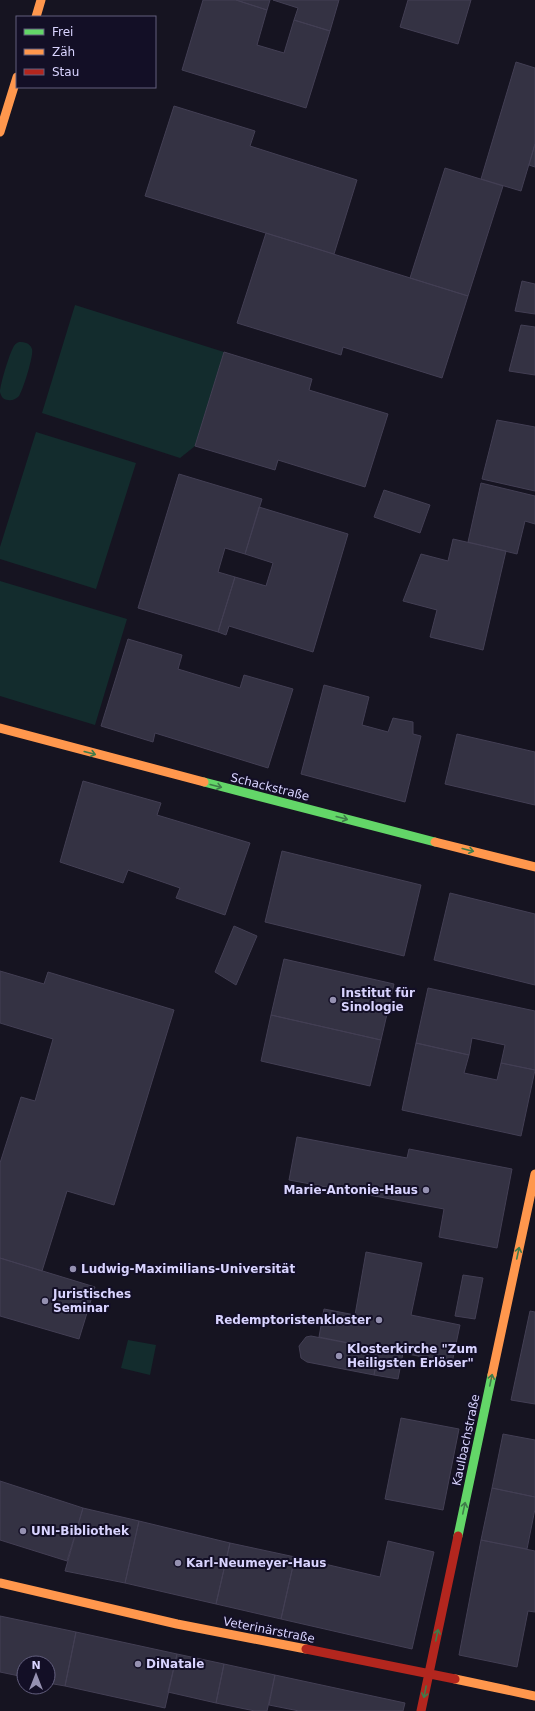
<svg xmlns="http://www.w3.org/2000/svg" width="535" height="1711" font-family="'DejaVu Sans',sans-serif">
  <rect width="100%" height="100%" fill="#161421"/>
  <path fill="#132c2d" d="M75 305 224 352 195 446 180 458 42 413Z
    M19 342C25 342 30 343 32 349 34 355 23 390 19 396 16 399 12 401 8 400 4 400 1 397 0 392 0 385 9 355 13 348 14 345 16 343 19 342Z
    M36 432 136 463 96 589 0 559V547Z
    M0 581 127 619 95 725 0 696Z
    M128 1340 156 1345 150 1375 121 1368Z"/>
  <path fill="#343243" stroke="#433f54" d="M203 0H236L267 10 257 45 284 53 294 20 330 31 306 108 182 70Z
    M236 0H270L267 10Z
    M273 0H339L330 31 294 20 298 8Z
    M408 0H471L458 44 400 27Z
    M516 62 535 68V144L521 191 481 179Z
    M174 106 255 131 250 146 357 180 334 254 145 196Z
    M535 144V167L529 165Z
    M445 168 503 186 468 296 410 278Z
    M266 233 468 296 442 378 343 347 341 355 237 323Z
    M522 281 535 284V314L515 311Z
    M521 325 535 327V375L509 371Z
    M224 352 312 379 309 390 388 414 365 487 278 460 275 470 195 446Z
    M497 420 535 427V491L482 479Z
    M179 474 262 499 245 554 225 548 218 572 235 577 218 632 138 608Z
    M481 483 535 496V524L525 521 517 554 468 542Z
    M384 490 430 505 420 533 374 517Z
    M259 507 348 534 313 652 229 626 226 635 218 632 235 577 266 586 273 563 245 554Z
    M453 539 506 551 483 650 430 637 437 610 403 601 421 554 448 561Z
    M128 639 182 655 178 669 240 688 244 675 293 689 268 768 155 733 153 742 101 726Z
    M324 685 369 697 362 725 388 732 393 718 413 722V734L421 736 405 802 301 774Z
    M457 734 535 752V805L445 784Z
    M83 781 161 803 157 815 250 843 225 915 176 898 180 888 128 870 123 883 60 862Z
    M282 851 421 885 404 956 265 922Z
    M450 893 535 914V985L434 960Z
    M234 926 257 936 236 985 215 972Z
    M284 959 394 984 381 1040 271 1015Z
    M0 971 44 984 48 972 174 1010 114 1205 67 1191 42 1271 0 1258V1163L21 1097 35 1101 53 1039 0 1023Z
    M428 988 535 1011V1070L501 1063 505 1045 472 1038 469 1055 416 1043Z
    M271 1015 381 1040 370 1086 261 1061Z
    M416 1043 469 1055 464 1073 497 1080 501 1063 535 1070 521 1136 402 1110Z
    M297 1137 407 1158 409 1149 512 1169 497 1248 439 1237 444 1209 289 1180Z
    M366 1252 422 1263 411 1315 460 1325 452 1363 403 1353 398 1379 374 1375 379 1349 319 1337 324 1309 355 1315Z
    M0 1258 95 1287 79 1339 0 1316Z
    M463 1275 483 1278 475 1319 455 1316Z
    M530 1311 535 1312V1404L511 1400Z
    M311 1336 379 1349 374 1375 307 1362 301 1358 299 1346 306 1337Z
    M401 1418 459 1429 443 1510 385 1499Z
    M503 1434 535 1440V1497L492 1488Z
    M0 1481 83 1508 67 1561 0 1540Z
    M492 1488 535 1497V1509L527 1549 481 1540Z
    M83 1508 139 1521 125 1583 65 1571Z
    M139 1521 230 1543 216 1604 125 1583Z
    M481 1540 535 1551V1612L528 1611 517 1667 459 1655Z
    M388 1541 434 1552 412 1649 281 1619 295 1557 380 1577Z
    M230 1543 295 1557 281 1619 216 1604Z
    M0 1616 76 1632 65 1686 48 1683V1663H24V1677L0 1672Z
    M76 1632 177 1654 165 1708 65 1686Z
    M177 1654 224 1664 216 1703 168 1692Z
    M224 1664 275 1675 267 1711H255L216 1703Z
    M275 1675 405 1703 403 1711H299L269 1705Z"/>
  <g fill="none" stroke-linecap="round" stroke-linejoin="round">
    <path stroke="#63d668" stroke-width="9" d="M204 782 435 842
      M458 1536 492 1375"/>
    <path stroke="#ff974d" stroke-width="9" d="M36 17 41 0
      M0 132 17 77
      M0 728 204 782
      M435 842 535 867
      M492 1375 535 1174
      M0 1583 177 1624 306 1649
      M455 1679 535 1696"/>
    <path stroke="#b3261e" stroke-width="9" d="M306 1649 455 1679
      M421 1711 458 1536"/>
  </g>
  <defs><path id="oneway-shaft" d="M-6 0H5M1.5-3L5.5 0L1.5 3" fill="none" stroke-width="1.6" stroke-linecap="round" stroke-linejoin="round"/></defs>
  <g stroke="#3f7c4a">
    <use href="#oneway-shaft" transform="translate(90 753) rotate(15)"/>
    <use href="#oneway-shaft" transform="translate(216 786) rotate(14)"/>
    <use href="#oneway-shaft" transform="translate(342 818) rotate(15)"/>
    <use href="#oneway-shaft" transform="translate(468 850) rotate(14)"/>
    <use href="#oneway-shaft" transform="translate(518 1253) rotate(-78)"/>
    <use href="#oneway-shaft" transform="translate(491 1380) rotate(-78)"/>
    <use href="#oneway-shaft" transform="translate(464 1508) rotate(-78)"/>
    <use href="#oneway-shaft" transform="translate(437 1635) rotate(-78)"/>
    <use href="#oneway-shaft" transform="translate(425 1692) rotate(101)"/>
  </g>
  <g fill="#9591b1" stroke="#130f26" stroke-width="1.5">
    <circle cx="333" cy="1000" r="4"/>
    <circle cx="426" cy="1190" r="4"/>
    <circle cx="73" cy="1269" r="4"/>
    <circle cx="45" cy="1301" r="4"/>
    <circle cx="379" cy="1320" r="4"/>
    <circle cx="339" cy="1356" r="4"/>
    <circle cx="23" cy="1531" r="4"/>
    <circle cx="178" cy="1563" r="4"/>
    <circle cx="138" cy="1664" r="4"/>
  </g>
  <g text-anchor="middle" stroke-width="4" stroke-linejoin="round" paint-order="stroke">
    <g font-size="12" fill="#d9d4ff" stroke="#130f26">
      <text transform="translate(270 787) rotate(14)" y="4">Schackstraße</text>
      <text transform="translate(466 1440) rotate(-78)" y="4">Kaulbachstraße</text>
      <text transform="translate(269 1630) rotate(11)" y="4">Veterinärstraße</text>
    </g>
    <g font-size="12" font-weight="bold" fill="#d9d4ff" stroke="#130f26" text-anchor="start">
      <text x="341" y="997">Institut für<tspan x="341" dy="14">Sinologie</tspan></text>
      <text x="418" y="1194" text-anchor="end">Marie-Antonie-Haus</text>
      <text x="81" y="1273">Ludwig-Maximilians-Universität</text>
      <text x="53" y="1298">Juristisches<tspan x="53" dy="14">Seminar</tspan></text>
      <text x="371" y="1324" text-anchor="end">Redemptoristenkloster</text>
      <text x="347" y="1353">Klosterkirche "Zum<tspan x="347" dy="14">Heiligsten Erlöser"</tspan></text>
      <text x="31" y="1535">UNI-Bibliothek</text>
      <text x="186" y="1567">Karl-Neumeyer-Haus</text>
      <text x="146" y="1668">DiNatale</text>
    </g>
  </g>
  <rect x="16" y="16" width="140" height="72" fill="#130f26" stroke="#625e7d"/>
  <rect x="24" y="29" width="20" height="6" fill="#63d668" stroke="#625e7d"/>
  <text x="52" y="36" font-size="12" fill="#d9d4ff">Frei</text>
  <rect x="24" y="49" width="20" height="6" fill="#ff974d" stroke="#625e7d"/>
  <text x="52" y="56" font-size="12" fill="#d9d4ff">Zäh</text>
  <rect x="24" y="69" width="20" height="6" fill="#b3261e" stroke="#625e7d"/>
  <text x="52" y="76" font-size="12" fill="#d9d4ff">Stau</text>
  <g transform="translate(36 1675)"><circle r="19" fill="#130f26" stroke="#625e7d"/>
  <path d="M0-3L7 15L0 10L-7 15Z" fill="#9591b1"/>
  <text y="-6" font-size="11" font-weight="bold" text-anchor="middle" fill="#d9d4ff">N</text>
  </g>
</svg>
